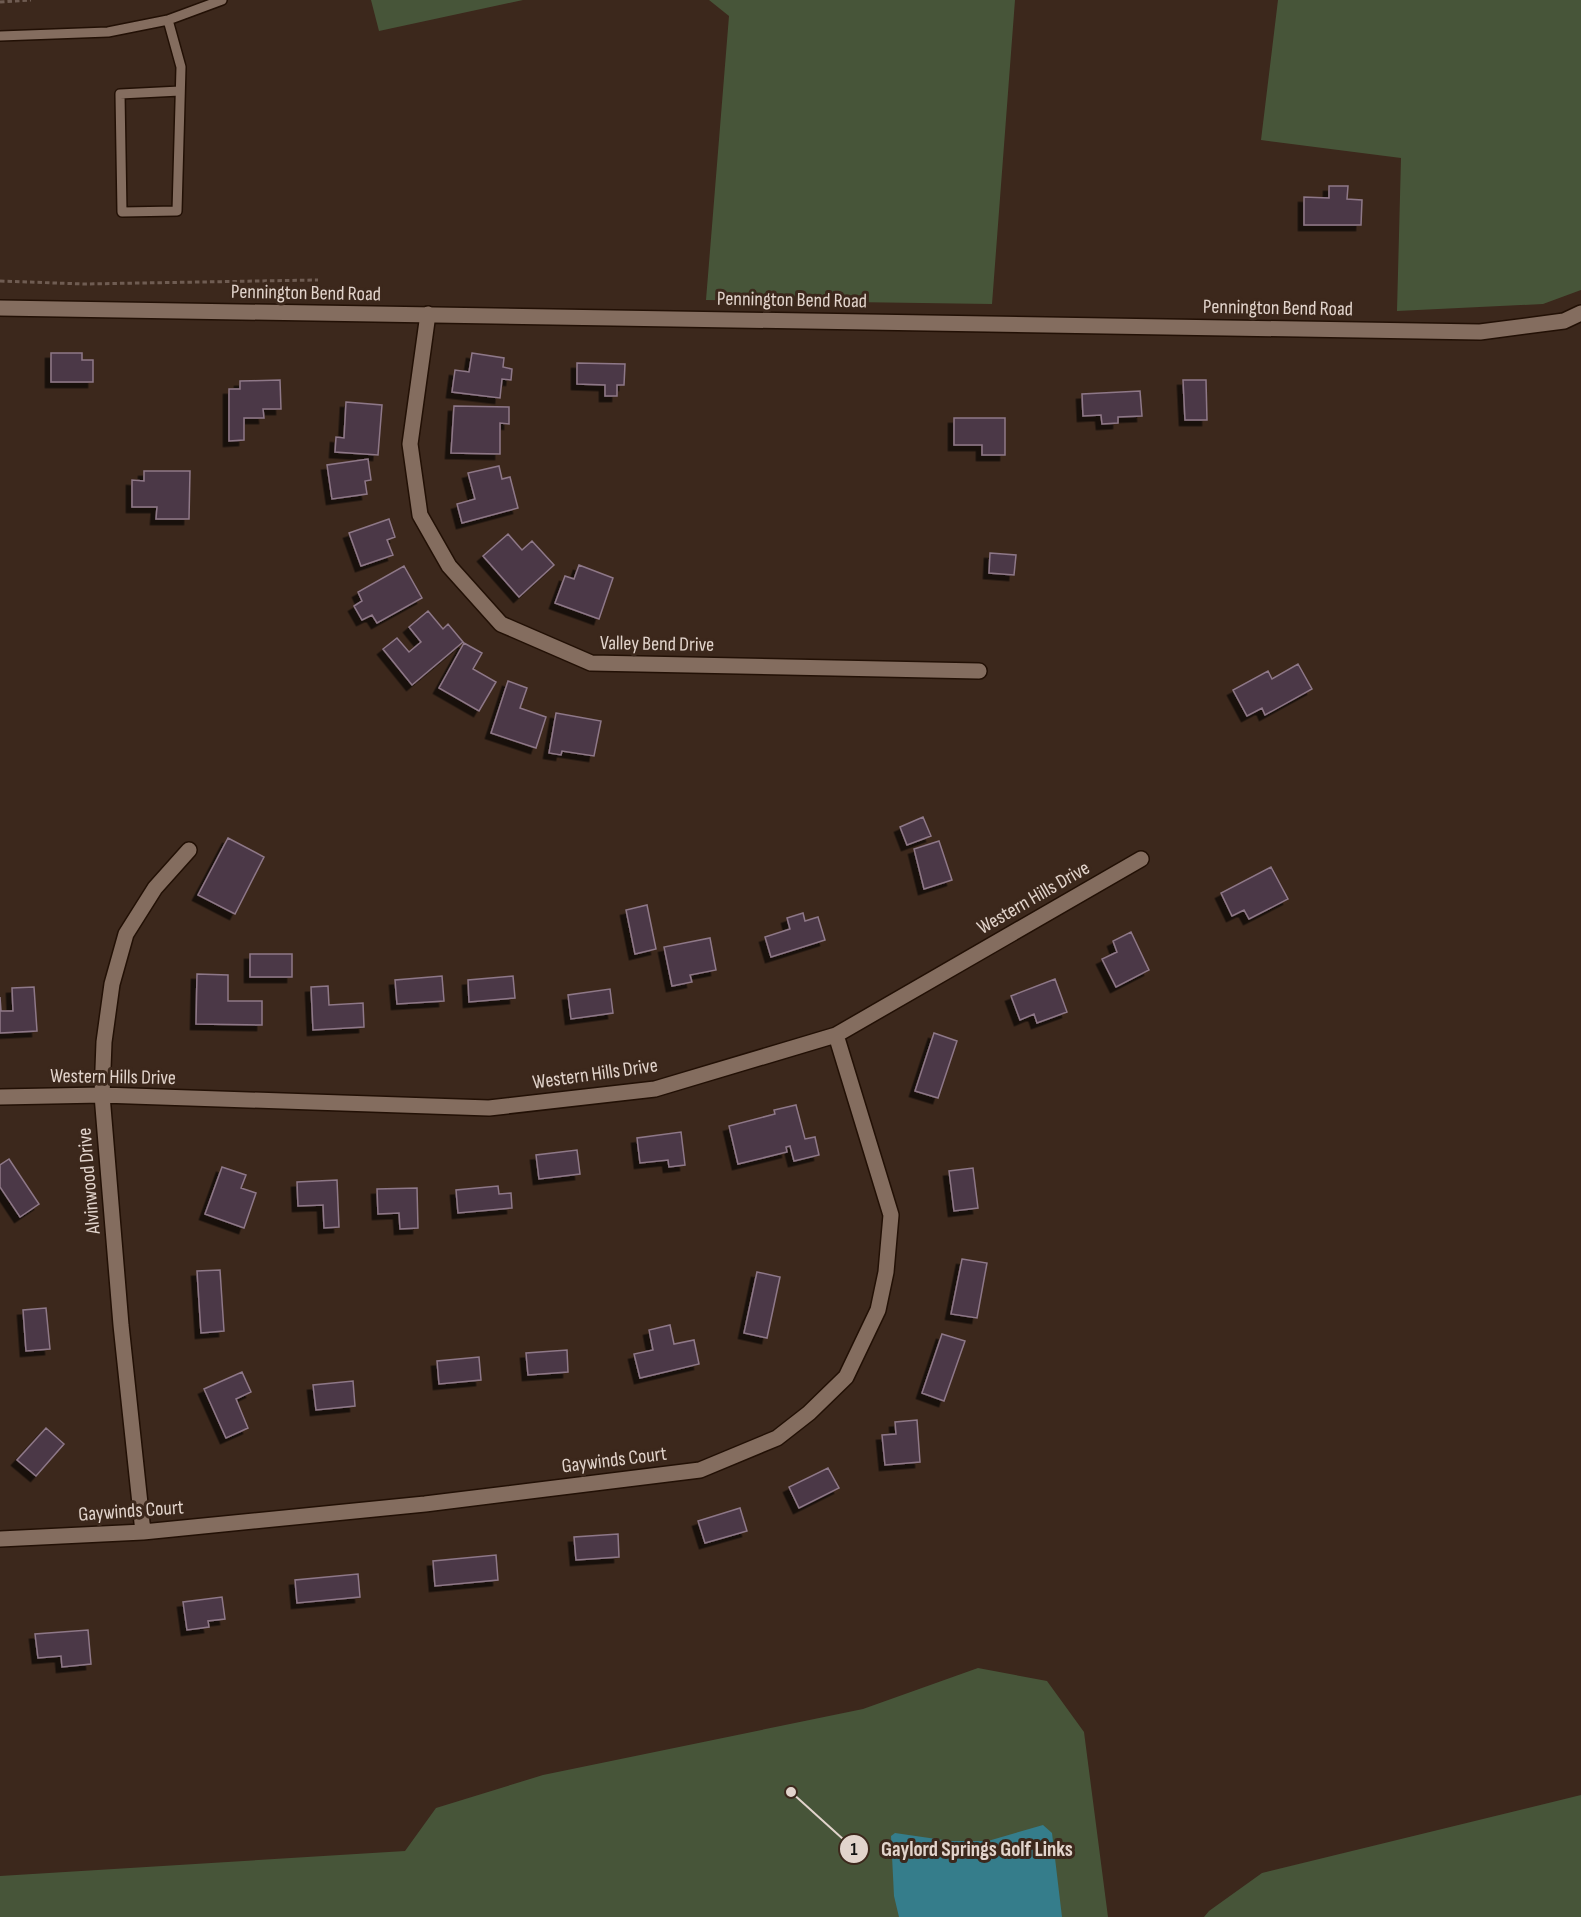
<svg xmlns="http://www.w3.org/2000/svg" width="1581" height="1917" font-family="'Sofia Sans Condensed',sans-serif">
  <defs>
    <filter id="shadow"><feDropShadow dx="-5.5" dy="5.5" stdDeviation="0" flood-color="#0009"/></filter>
  </defs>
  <rect width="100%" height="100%" fill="#3c281c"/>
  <path fill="#475539" d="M371 0H523L379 31Z
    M709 0H1015L992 304 706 300 729 16Z
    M1278 0H1581V290L1543 304 1397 311 1401 158 1261 140Z
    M978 1668 1047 1681 1084 1732 1108 1917H0V1876L405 1851 436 1808 543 1775 863 1709Z
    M1581 1795V1917H1204L1209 1911 1262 1873Z"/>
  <path fill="#357d8b" d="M1043 1825 1052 1833 1062 1917H899L894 1896 891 1836 895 1833 950 1841H988Z"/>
  <path fill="#4c3847" stroke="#8e7888" stroke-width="1.5" filter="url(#shadow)" d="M1329 186H1348L1347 199 1362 200 1361 225H1304V197L1329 198Z
    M51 353H82V360H93V382H51Z
    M472 353 504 358 503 367 512 369 511 380 502 379 500 398 452 392 455 370 469 372Z
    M577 363 625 364 624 385H617V396H605V385L577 384Z
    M280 380 281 409H263L264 418H244V440L229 441V389H240V381Z
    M1183 380H1206L1207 420H1185Z
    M1140 391 1142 416 1118 417V423L1102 424 1101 415 1083 416 1082 394Z
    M346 402 382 405 378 455 335 452 336 437 344 438Z
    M454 406 509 407V424L500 423V454L451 453Z
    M954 418H1005V455H982V445H954Z
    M368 459 371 480 365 481 367 494 332 499 327 465Z
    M499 466 502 479 510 477 518 508 462 523 457 504 475 499 468 473Z
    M144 471H190L189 519H156L157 507H132V480L144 481Z
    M389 519 395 537 387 540 393 555 361 566 349 533Z
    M508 534 522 550 532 541 554 565 519 597 483 556Z
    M990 553 1016 555 1014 575 989 573Z
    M579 565 613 578 599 619 555 603 565 576 574 579Z
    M404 566 422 598 377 623 372 615 362 620 354 606 362 601 358 592Z
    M428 611 443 629 448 624 463 642 412 685 383 649 397 638 409 652 421 642 409 627Z
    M464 643 482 653 473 669 496 682 479 711 439 688Z
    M1298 664 1312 689 1265 715 1262 708 1247 716 1233 690 1268 671 1272 679Z
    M508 681 527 688 520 708 546 717 536 748 491 733Z
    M556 713 601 721 594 756 562 751 561 755 549 753Z
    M923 817 931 836 907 845 900 827Z
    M228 838 264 857 235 914 198 895Z
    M939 841 952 880 924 889 914 849Z
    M1271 867 1288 899 1249 919 1244 910 1232 916 1221 893Z
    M647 905 656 949 635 954 626 910Z
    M803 913 805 921 818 917 825 940 771 957 765 937 790 929 787 918Z
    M1131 932 1149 970 1116 987 1102 959 1117 952 1113 941Z
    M710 938 716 970 690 975 692 982 672 986 664 947Z
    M250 954H292V977H250Z
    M197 974 228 975V1001H262V1025L196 1024Z
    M442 976 444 1001 397 1004 395 980Z
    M513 976 515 998 469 1002 468 980Z
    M1055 979 1067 1012 1037 1023 1034 1014 1020 1020 1011 996Z
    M328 986 329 1005 363 1003 364 1027 313 1030 311 987Z
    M34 987 37 1031 0 1033V997L1 1011H13L12 988Z
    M610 989 613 1013 571 1019 568 995Z
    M934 1033 957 1041 938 1098 915 1091Z
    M796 1105 805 1139 815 1137 819 1155 794 1161 790 1146 786 1147 787 1152 738 1164 729 1126 775 1114 774 1110Z
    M681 1132 685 1165 669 1167 668 1160 640 1163 637 1138Z
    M577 1150 580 1174 539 1179 536 1155Z
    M9 1159 39 1204 20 1217 0 1187V1165Z
    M222 1167 246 1175 241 1188 256 1193 244 1228 205 1214Z
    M973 1168 978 1208 954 1211 949 1171Z
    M337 1180 339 1227 324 1228 323 1205 298 1206 297 1182Z
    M498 1186 499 1194 511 1193 512 1208 458 1213 456 1190Z
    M417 1188 418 1228 400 1229 399 1213 378 1214 377 1189Z
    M962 1259 987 1263 977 1318 951 1314Z
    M220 1270 224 1331 201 1333 197 1271Z
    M757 1272 780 1277 767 1338 744 1333Z
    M46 1308 50 1349 26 1351 23 1310Z
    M670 1325 674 1344 694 1340 699 1364 640 1378 634 1354 653 1350 649 1330Z
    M942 1334 965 1341 944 1401 922 1393Z
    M567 1350 568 1372 528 1375 526 1353Z
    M479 1357 481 1380 439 1384 437 1361Z
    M242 1372 251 1392 236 1399 248 1428 226 1438 204 1389Z
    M353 1381 355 1406 316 1410 313 1385Z
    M917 1420 920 1462 885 1465 882 1435 896 1434 895 1422Z
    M46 1428 64 1444 36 1476 17 1460Z
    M828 1468 839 1488 799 1508 789 1487Z
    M740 1508 747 1531 705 1543 698 1521Z
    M618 1534 619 1557 576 1560 574 1537Z
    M496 1555 498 1580 435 1586 433 1561Z
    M358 1574 360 1597 297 1603 295 1580Z
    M222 1597 225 1619 208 1621 209 1627 187 1630 183 1602Z
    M88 1630 91 1664 62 1667 61 1656 38 1658 35 1634Z"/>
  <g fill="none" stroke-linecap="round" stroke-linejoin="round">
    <defs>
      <path id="lane" d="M168 20 181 67 177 211 122 212 120 94 180 91
        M0 36 108 32 168 20 222 0"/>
      <path id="street" d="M0 308 1480 332 1564 321 1581 313
        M428 314 410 444 420 515 449 566 501 624 591 663 979 671
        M0 1097 102 1095 489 1108 655 1089 836 1035 1141 859
        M143 1532 121 1325 102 1095 104 1042 112 984 126 934 155 888 189 850
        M0 1539 143 1532 425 1504 700 1470 777 1438 809 1413 846 1377 878 1310 886 1272 891 1215 836 1035"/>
    </defs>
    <use href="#lane" stroke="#221005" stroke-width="12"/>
    <use href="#street" stroke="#221005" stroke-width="18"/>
    <path stroke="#6f5c52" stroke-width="3" stroke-dasharray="4.5 3" stroke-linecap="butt" d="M0 2 31 0
      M0 281 83 284 318 280"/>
    <use href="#lane" stroke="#846d5f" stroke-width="9"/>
    <use href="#street" stroke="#846d5f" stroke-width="15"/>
  </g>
  <g text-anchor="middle" stroke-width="6" stroke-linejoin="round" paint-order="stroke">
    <g font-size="20" fill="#e2d4cc" stroke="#3c281c">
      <text transform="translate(306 292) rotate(1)" y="7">Pennington Bend Road</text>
      <text transform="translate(792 299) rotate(1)" y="7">Pennington Bend Road</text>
      <text transform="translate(1278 307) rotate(1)" y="7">Pennington Bend Road</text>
      <text transform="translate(657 643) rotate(1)" y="7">Valley Bend Drive</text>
      <text transform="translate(1033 897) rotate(-30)" y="7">Western Hills Drive</text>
      <text transform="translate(595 1073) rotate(-8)" y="7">Western Hills Drive</text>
      <text transform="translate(113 1076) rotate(1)" y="7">Western Hills Drive</text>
      <text transform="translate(88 1181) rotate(-95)" y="7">Alvinwood Drive</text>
      <text transform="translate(614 1459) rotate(-7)" y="7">Gaywinds Court</text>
      <text transform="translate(131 1510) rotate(-4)" y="7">Gaywinds Court</text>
    </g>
  </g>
  <path fill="none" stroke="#e2d4cc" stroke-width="2" d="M791 1792L854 1849"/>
  <g fill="#e2d4cc" stroke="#3c281c" stroke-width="2">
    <circle cx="791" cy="1792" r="6"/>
    <circle cx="854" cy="1849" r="15"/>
  </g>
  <g font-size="18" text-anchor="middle" font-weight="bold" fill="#111">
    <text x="854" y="1855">1</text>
  </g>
  <g font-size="21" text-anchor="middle" font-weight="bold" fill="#e2d4cc" stroke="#3c281c" stroke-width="6" stroke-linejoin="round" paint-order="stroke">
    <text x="977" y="1856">Gaylord Springs Golf Links</text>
  </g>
</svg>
